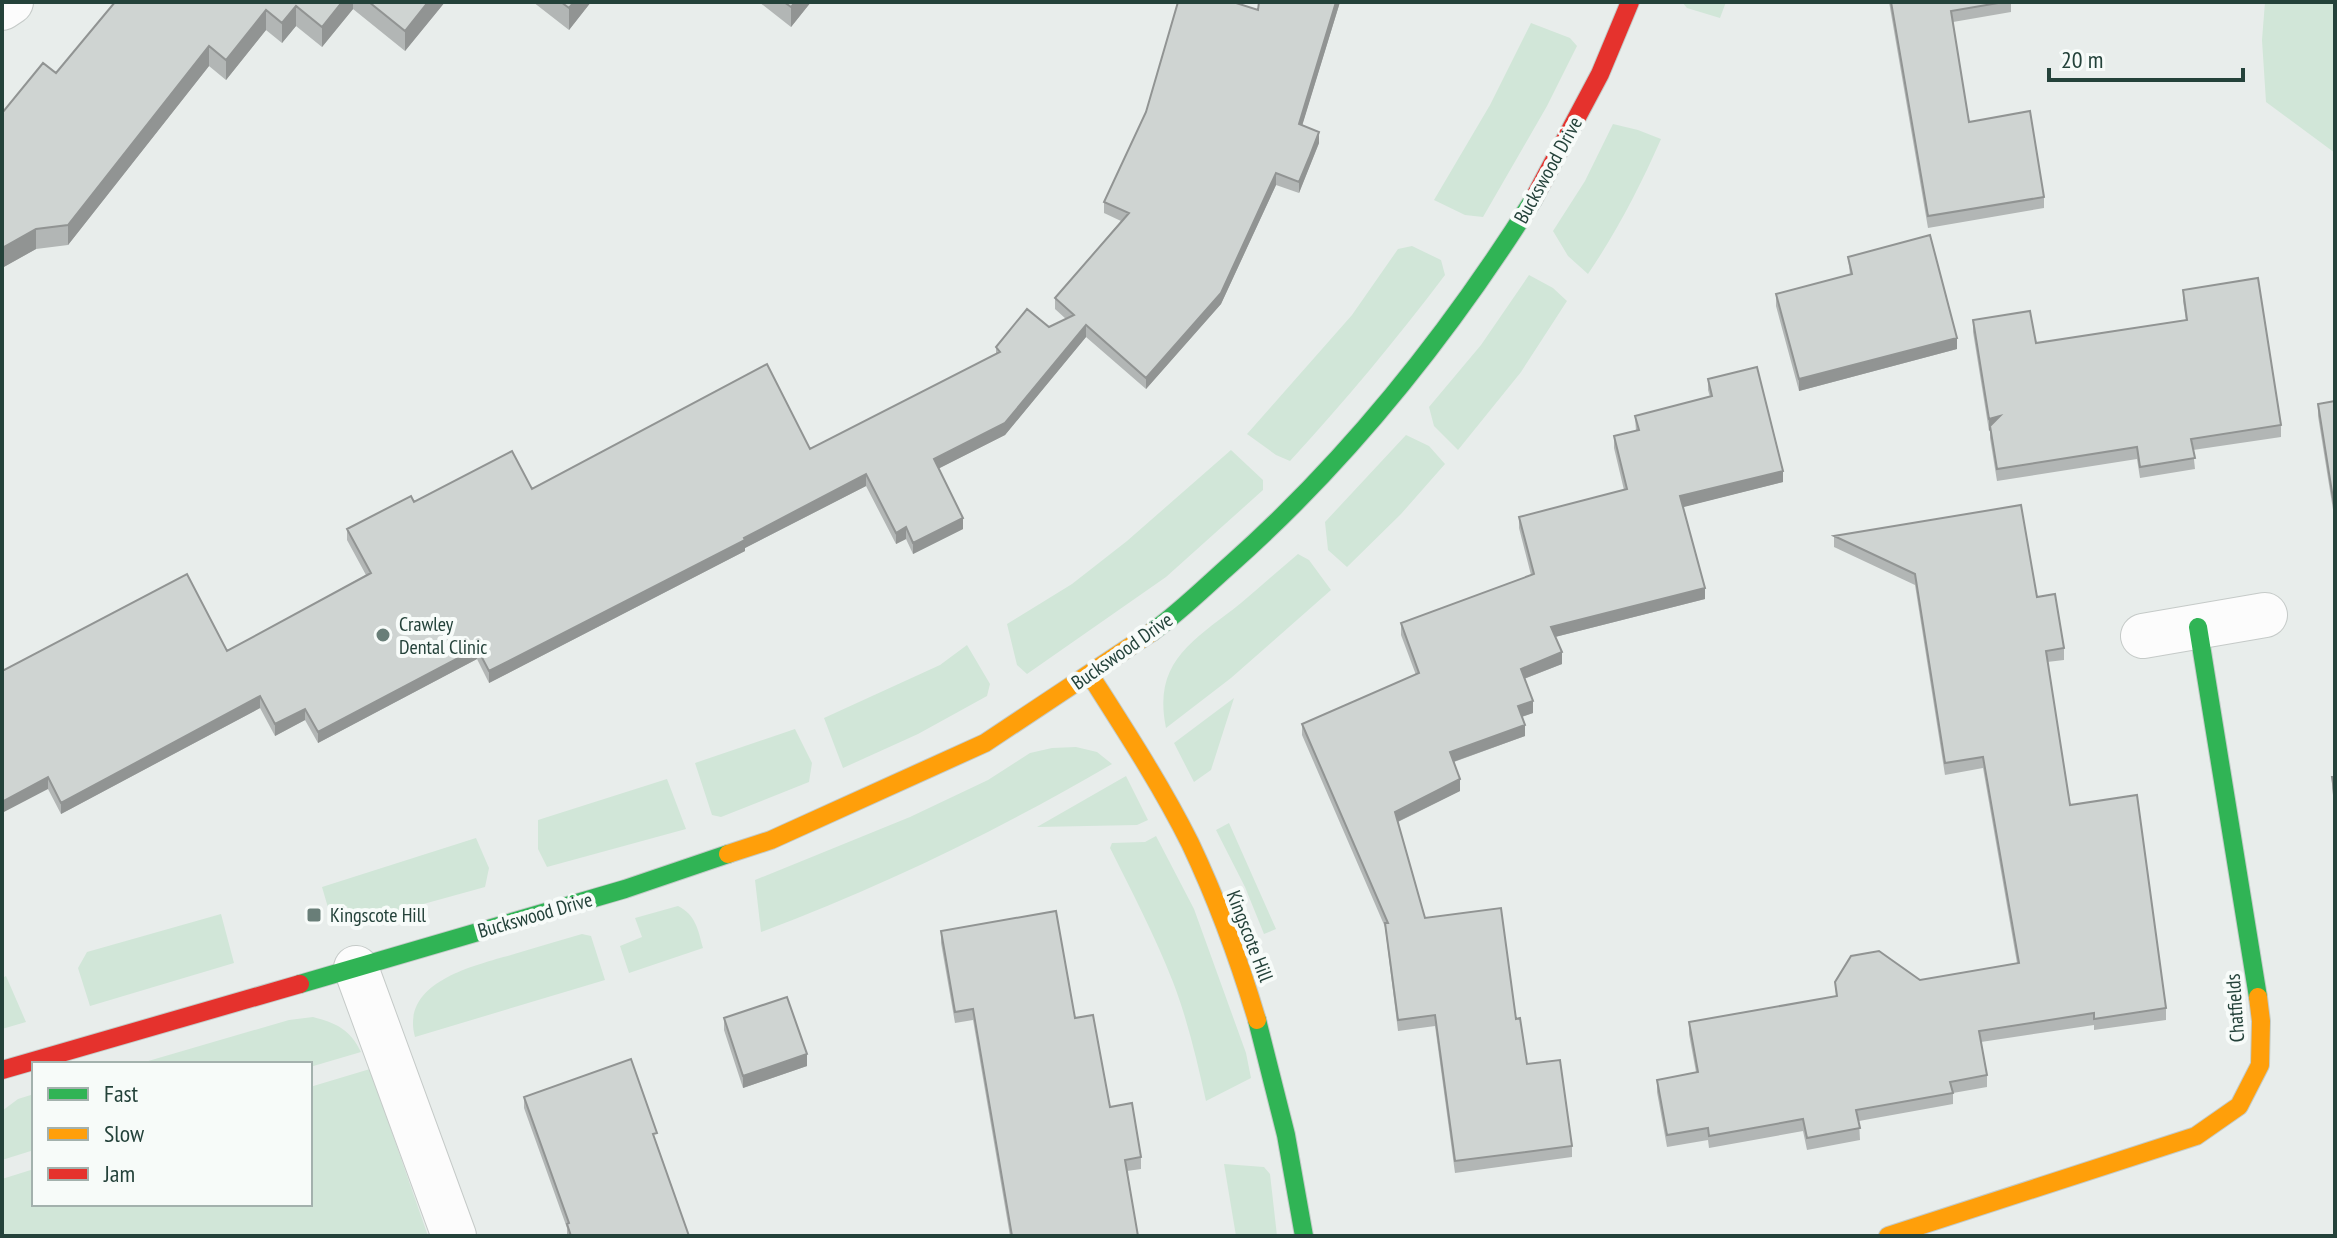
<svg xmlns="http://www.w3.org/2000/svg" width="2337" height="1238" font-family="'PT Sans Narrow',sans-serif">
  <rect width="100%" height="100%" fill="#e8edeb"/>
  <path fill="#d1e6d8" d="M1682 2H1726L1720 18 1687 8Z
    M2265 2H2335V153L2266 102 2262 40Z
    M1531 23 1570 38 1577 46 1547 106 1483 217 1465 215 1434 200 1490 105Z
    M1613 124 1638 130 1661 139C1640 187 1617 231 1588 274L1568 256 1553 231 1585 181Z
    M1412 246 1441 260 1445 275C1396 340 1345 401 1290 461L1276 455 1247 434 1352 315 1398 249Z
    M1529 275 1553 288 1567 301 1521 372 1458 450 1434 426 1429 407 1481 345Z
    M1406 435 1429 446 1445 464 1401 514 1347 567 1328 550 1325 522Z
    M1231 450 1263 480V490L1166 577 1027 674 1017 665 1007 624 1072 584 1127 541Z
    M1298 554 1309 560 1331 590 1231 678 1166 728C1152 660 1195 640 1241 603 1260 587 1279 570 1298 554Z
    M967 645 990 684 987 696 918 734 843 768 824 718 940 665Z
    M1234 698 1211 770 1194 782 1174 743Z
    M795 729 812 763 809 782 721 817 712 815 695 763Z
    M1076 747 1097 752 1112 764C999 830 884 886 761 932L755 880 910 817 988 780 1030 753 1052 748Z
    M1126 776 1148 820 1137 825 1037 827Z
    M667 779 686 829 547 867 538 849V820Z
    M1229 823 1276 929 1264 934 1245 887 1216 830Z
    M1156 836 1194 909 1246 1053 1251 1078 1206 1101C1197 1061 1188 1021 1173 982 1155 936 1132 892 1110 848L1112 843 1145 842Z
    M476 838 489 868 485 887 351 924 347 906 329 911 322 887Z
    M678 906C696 915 698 930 703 948L629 973 620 946 642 937 635 918Z
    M221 914 234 963 90 1006 78 968 87 952Z
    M582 934 591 936 605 980 415 1037C400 983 472 966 511 955 534 948 558 941 582 934Z
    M6 976 26 1022 2 1029V978Z
    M313 1017C336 1023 350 1029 361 1052L310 1067V1064H138L289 1020Z
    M370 1069 428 1236H5L2 1230V1179L34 1169V1204H310V1087Z
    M34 1094V1150L2 1160V1111L18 1099Z
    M1224 1164 1264 1167 1270 1174 1277 1236H1236Z"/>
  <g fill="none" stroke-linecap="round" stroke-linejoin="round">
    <defs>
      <path id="street" d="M2 8 11 2
        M2143 636 2265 615
        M356 968 454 1236"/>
      <path id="fast" d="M2198 627 2258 997
        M1152 632C1180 612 1205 587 1231 564 1350 458 1448 335 1533 200
        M300 984 625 889 728 854
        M1257 1020 1286 1135 1304 1236"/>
      <path id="slow" d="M1090 675C1125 730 1161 785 1190 843 1217 900 1239 960 1257 1020
        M728 854 771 840 985 743 1152 632
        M1888 1236 2196 1136 2239 1106 2260 1065 2261 1021 2258 997"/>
      <path id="jam" d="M1533 200 1600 74 1630 2
        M2 1070 300 984"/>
    </defs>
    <use href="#street" stroke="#c5cac8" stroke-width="46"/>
    <use href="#fast" stroke="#c3cbc8" stroke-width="20"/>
    <use href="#slow" stroke="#c3cbc8" stroke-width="20"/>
    <use href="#jam" stroke="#c3cbc8" stroke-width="20"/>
    <use href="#street" stroke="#fcfcfc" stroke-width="44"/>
    <use href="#fast" stroke="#30b455" stroke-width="18"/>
    <use href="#slow" stroke="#ff9f0a" stroke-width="18"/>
    <use href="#jam" stroke="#e5322d" stroke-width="18"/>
  </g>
  <path fill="#b2b6b5" d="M115 2H445L405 51 353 9 322 47 296 26 282 43 266 30 226 80 209 66 68 245 36 249 2 268V113L56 73Z
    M533 2H591L569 30Z
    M759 2H811L791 27Z
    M1259 2H1340L1302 125 1319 143 1299 193 1276 185 1221 304 1146 389 1086 337 1005 435 939 468 963 529 913 554 906 539 896 544 866 486 745 548V551L489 683 477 659 318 743 305 720 275 736 260 708 61 814 48 789 2 671 227 651 366 575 347 540V529L414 502 532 489 810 449 996 354V347L1049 327 1066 319 1055 309V298L1121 221 1104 213V202L1258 10Z
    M1889 2H2011V12L1953 22 1969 122 2044 197V208L1928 228Z
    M1848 257 1957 349 1799 391 1776 306V294L1850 275Z
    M2183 290 2281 425V437L2193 450 2195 469 2140 478 2137 459 1997 481 1990 438V430L1989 431 1973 332V320L2036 343 2186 320 2183 301Z
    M1708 379 1783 482 1682 507 1705 599 1555 637 1562 664 1524 679 1533 713 1522 717 1525 736 1454 762 1460 791 1398 822 1425 918 1516 1019 1527 1064 1572 1146V1157L1455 1173 1435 1026 1398 1031 1385 927 1302 735V724L1416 675 1401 635V623L1531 575 1519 528V517L1624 490 1614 448V436L1636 431 1635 416 1710 397 1708 390Z
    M2335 401V522L2318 416V404Z
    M1834 536 2037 597 2064 648V660L2047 662 2070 805 2166 1008V1020L2094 1030V1025L1981 1042 1987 1075V1087L1953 1093V1104L1859 1121 1860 1140 1807 1150 1803 1131 1709 1148 1708 1140 1667 1147 1657 1092V1080L1696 1072 1689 1034V1022L1836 996 1835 982 1920 980 2017 963 1983 768 1945 775 1915 585 1834 547Z
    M2332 777H2335V807L2332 789Z
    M941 931 1075 1018 1110 1107 1141 1157V1169L1127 1171 1138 1236H1010L973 1020 955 1023 941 943Z
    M724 1018 807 1066 743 1088 724 1030Z
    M524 1097 657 1144 689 1236H567V1228L524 1108Z"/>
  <path fill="#919493" d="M342 2H353V9L322 47V27Z
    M428 2H445L405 51V31Z
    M574 2H591L569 30V8Z
    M795 2H811L791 27V7Z
    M1336 2H1340L1299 136V124Z
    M296 6V26L282 43V23Z
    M266 10V30L226 80V60Z
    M209 46V66L68 245V225Z
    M1319 132V143L1299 193V182Z
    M1276 173V185L1221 304 1146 389V378Z
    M36 229V249L2 268V248Z
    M1086 325V337L1005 435 934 471V459Z
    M1957 338V349L1799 391V379Z
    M2000 416 1990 426V430L1989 431V419Z
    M1783 471V482L1680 508V496Z
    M866 474V486L745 548V551L489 683V671Z
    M963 518V529L913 554V543Z
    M906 527V539L896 544V533Z
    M1705 588V599L1551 638V627Z
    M477 648V659L318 743V732Z
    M1562 652V664L1521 680V669Z
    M260 696V708L61 814V803Z
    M1533 701V713L1518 718V706Z
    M305 709V720L275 736V724Z
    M1525 725V736L1450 763V752Z
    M48 777V789L2 813V802Z
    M1460 779V791L1395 823V812Z
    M807 1054V1066L743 1088V1076Z"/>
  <path fill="#cfd4d2" stroke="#919493" stroke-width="2" d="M115 2H342L322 27 296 6 282 23 266 10 226 60 209 46 68 225 36 229 2 248V113L43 63 56 73Z
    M369 2H428L405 31Z
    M561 2H574L569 8Z
    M784 2H795L791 7Z
    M1178 2H1233L1258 10 1259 2H1336L1299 124 1319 132 1309 158 1299 182 1276 173 1221 293 1146 378 1086 325 1005 423 934 459 963 518 913 543 906 527 896 533 866 474 744 538 745 540 489 671 477 648 318 732 305 709 275 724 260 696 61 803 48 777 2 802V671L187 574 227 651 371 573 347 529 411 496 414 502 512 451 532 489 767 364 810 449 1000 352 996 347 1027 309 1049 327 1074 315 1055 298 1129 213 1104 202 1146 112Z
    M1891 2H2004L1951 11 1969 122 2030 111 2044 197 1928 216Z
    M1930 235 1957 338 1799 379 1776 294 1852 274 1848 257Z
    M2258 278 2281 425 2191 439 2195 458 2140 467 2137 447 1997 469 1990 426 2000 416 1989 419 1973 320 2030 311 2036 343 2187 320 2183 290Z
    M1757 367 1783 471 1680 496 1705 588 1551 627 1562 652 1521 669 1533 701 1518 706 1525 725 1450 752 1460 779 1395 812 1425 918 1501 908 1516 1019 1520 1018 1527 1064 1560 1060 1572 1146 1455 1161 1435 1015 1398 1020 1385 923H1388L1302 724 1419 673 1401 623 1534 574 1519 517 1627 489 1614 436 1639 430 1635 416 1712 396 1708 379Z
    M2335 401V511L2318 404Z
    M2021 505 2037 597 2055 594 2064 648 2046 651 2070 805 2137 795 2166 1008 2094 1019V1013L1979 1031 1987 1075 1950 1082 1953 1093 1856 1110 1860 1128 1807 1138 1803 1119 1709 1136 1708 1128 1667 1135 1657 1080 1698 1072 1689 1022 1837 996 1835 982 1851 956 1879 951 1920 980 2019 963 1983 757 1945 763 1915 574 1834 536Z
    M2332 777H2335V796Z
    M1056 911 1075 1018 1093 1015 1110 1107 1132 1103 1141 1157 1125 1160 1138 1236H1012L973 1009 955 1012 941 931Z
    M787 997 807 1054 743 1076 724 1018Z
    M631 1059 657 1133 653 1134 689 1236H571L567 1224 569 1223 524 1097Z"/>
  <g fill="#697e78" stroke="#f7fbf9" stroke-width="3">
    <circle cx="383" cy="635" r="8"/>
    <rect x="306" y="907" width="16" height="16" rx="4"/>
  </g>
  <g text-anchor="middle" stroke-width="8" stroke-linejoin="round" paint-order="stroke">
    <g font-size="20" fill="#24423a" stroke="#f7fbf9">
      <text transform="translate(1548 170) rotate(-61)" y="7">Buckswood Drive</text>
      <text transform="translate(1122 651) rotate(-35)" y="7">Buckswood Drive</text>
      <text transform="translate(535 915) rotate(-16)" y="7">Buckswood Drive</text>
      <text transform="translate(1250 936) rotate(69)" y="7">Kingscote Hill</text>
      <text transform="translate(2235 1008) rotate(-94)" y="7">Chatfields</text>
    </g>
    <g font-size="20" fill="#24423a" stroke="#f7fbf9" text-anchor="start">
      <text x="399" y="631">Crawley<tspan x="399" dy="23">Dental Clinic</tspan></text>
      <text x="330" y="922">Kingscote Hill</text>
    </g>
  </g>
  <rect width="2337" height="1238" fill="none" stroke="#24423a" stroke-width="8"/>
  <rect x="32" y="1062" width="280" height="144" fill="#f7fbf9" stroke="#a3b1ad" stroke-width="2"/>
  <rect x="48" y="1088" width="40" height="12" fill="#30b455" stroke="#a3b1ad" stroke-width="2"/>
  <text x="104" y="1102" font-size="24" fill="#24423a">Fast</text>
  <rect x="48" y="1128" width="40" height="12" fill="#ff9f0a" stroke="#a3b1ad" stroke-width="2"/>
  <text x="104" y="1142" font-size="24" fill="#24423a">Slow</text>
  <rect x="48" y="1168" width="40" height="12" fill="#e5322d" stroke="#a3b1ad" stroke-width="2"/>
  <text x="104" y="1182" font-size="24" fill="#24423a">Jam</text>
  <path d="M2049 68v12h194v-12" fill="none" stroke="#24423a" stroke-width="4"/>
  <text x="2061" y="68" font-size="24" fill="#24423a" stroke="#f7fbf9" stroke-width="6" paint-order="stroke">20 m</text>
</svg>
